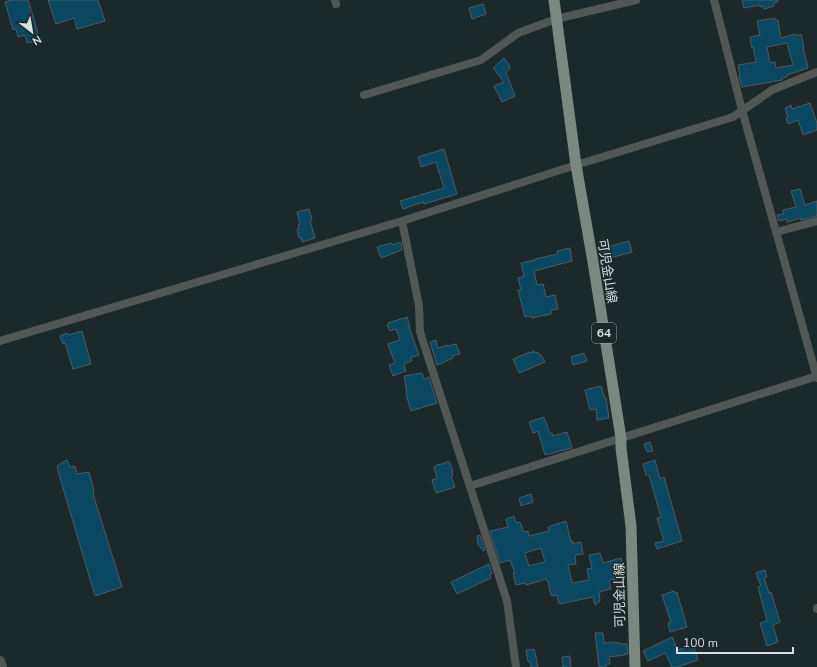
<svg xmlns="http://www.w3.org/2000/svg" width="817" height="667" font-family="'Nunito Sans','Noto Sans JP',sans-serif">
  <rect width="100%" height="100%" fill="#1c292a"/>
  <path fill="#0a4862" stroke="#4e5a61" fill-rule="evenodd" d="M11 0H28L40 40 27 43 25 35 18 37 16 29 13 30 5 2Z
    M48 0H98L105 21 77 29 74 18 56 24Z
    M742 0H778V2L774 3V6L764 9 763 6 760 7V5L744 8Z
    M483 4 486 14 472 19 469 8Z
    M775 18V20H778L781 38 795 34 796 36 801 34 804 47H803L808 68 787 75V77L782 78V80L742 87 739 77H740L738 65 756 62 753 47 752 48 750 39H751L750 37 760 35 757 21ZM787 43 793 65 776 68 775 62 770 63 767 47Z
    M504 58 510 66 509 67 510 69 506 72 515 96 502 102 494 86 504 82 493 68Z
    M810 103 817 123V130L803 135 798 120 788 124 786 118 788 117 785 108 791 105 792 109Z
    M444 149 457 194 424 204 423 202 403 209 400 201 444 188 436 162 421 167 418 157Z
    M800 189 805 205 817 201V216L801 220V218L787 222 786 219 779 221 777 215 784 214 783 210 796 207 791 191Z
    M309 209 312 219 310 220 315 238 302 242 301 238H299L297 229H299L298 225 300 224 297 212Z
    M629 241 632 252 603 260 600 249Z
    M401 242 402 250 381 258 377 247 391 243V244H393V245Z
    M570 248 572 261 534 271 537 285 543 284 546 297 555 295 558 309 551 310V314L532 318V317H531L530 316 525 317 518 290H521L518 278 524 276 521 263 535 260V259L558 254 557 251Z
    M407 317 410 327H409L419 355 411 358 412 361 404 364 406 371 393 376 389 365 395 363 388 344 400 340 396 329 390 331 387 325H389L388 323Z
    M82 331 91 364 73 369 65 343 63 344 60 336 67 333 68 335Z
    M436 340 438 348 447 345 448 346 456 344 460 354 452 356 453 358 444 362 441 364 437 365 430 342Z
    M534 351 535 353 538 352 539 354 541 355 545 362 519 373 513 359 530 352V353Z
    M584 353 587 361 573 365 571 357Z
    M422 373 424 379 429 377 437 403 411 411 406 394 407 393 404 376Z
    M601 386 605 399 606 398 609 418 597 420 596 409 590 410 585 390Z
    M544 417 550 434 552 433 553 436 567 432 572 448 545 455 538 431 533 433 529 422Z
    M650 442 653 451 647 452 644 444Z
    M67 460 70 467 75 466 77 474 89 472 94 490 93 491 94 497 122 587 95 596 58 471 57 466 61 464V463Z
    M655 460 660 479 664 477 682 541 657 549 655 543 664 541 657 518 661 517 649 475H646L643 464Z
    M449 461 453 471H452L453 475 451 476 455 487 436 493 432 480 437 478 434 467 439 464V465Z
    M531 494 533 502 521 506 519 498Z
    M514 516 516 523 520 522 524 532 528 531 529 536 549 531 548 527 566 521 571 542 573 541V544L581 542 583 554 575 555 576 564 568 565 572 583 589 580 587 569 592 568 589 555 600 553 603 563 621 558 623 565 614 567 616 579 609 580 611 589 599 592 600 601 595 605 593 597 559 604 557 595 551 596 548 581H547L546 579 526 585 525 583 516 585 513 573H515L510 560 500 563 490 531 508 527 506 519ZM541 548 545 562 529 566 525 553Z
    M480 535 485 550 483 551 478 544 477 536Z
    M489 564 492 574 489 575 491 578 457 594 451 582Z
    M765 570 767 577 764 578 769 593 771 592 780 622 773 625 778 642 767 646 760 623 767 621 758 587 761 586 756 573Z
    M674 591 675 593 677 592 687 627 670 632 668 623 671 622 662 595Z
    M595 633H603L604 643 614 642V643H620V644H627L628 654H625V655L609 657 610 664H606V667H599Z
    M672 637 678 650 693 645 698 660 677 667H672L665 653 648 661 643 651Z
    M534 649 536 657 538 667H531L530 661 528 662 526 650Z
    M570 656 571 667H563L562 657Z"/>
  <g fill="none" stroke-linecap="round" stroke-linejoin="round">
    <path stroke="#515754" stroke-width="8" d="M335 0 336 4
      M714 0 742 110 817 378
      M364 95 481 60 518 33 556 19 636 0
      M402 221 419 306 420 332 507 601 516 667
      M776 232 817 221
      M0 341 402 221 576 165 733 117 772 90 817 72
      M470 486 817 376
      M817 608V609"/>
    <path stroke="#515754" stroke-width="10" d="M0 661 2 667"/>
    <path stroke="#7b8781" stroke-width="11" d="M554 0 576 165 593 262 621 438V448L631 526 635 667"/>
  </g>
  <g text-anchor="middle" stroke-width="3" stroke-linejoin="round" paint-order="stroke">
    <rect fill="#1c292a" stroke="#9fa8a9" stroke-width="1" x="592" y="323" width="24" height="20" rx="3"/>
    <g font-size="12" font-weight="bold" fill="#d7dfe0">
      <text x="604" y="337">64</text>
    </g>
    <g font-size="13" fill="#d7dfe0" stroke="#1c292a">
      <text transform="translate(608 271) rotate(81)" y="5">可児金山線</text>
      <text transform="translate(619 595) rotate(-91)" y="5">可児金山線</text>
    </g>
  </g>
  <g transform="translate(32 32) rotate(149)" stroke="#1c292a" stroke-width="3" paint-order="stroke">
  <path d="M0-3L7 15L0 10L-7 15Z" fill="#d7dfe0"/>
  <text y="-6" font-size="11" font-weight="bold" text-anchor="middle" fill="#d7dfe0">N</text>
  </g>
  <path d="M677 647v6h116v-6" fill="none" stroke="#d7dfe0" stroke-width="2"/>
  <text x="683" y="647" font-size="12" fill="#d7dfe0" stroke="#1c292a" stroke-width="3" paint-order="stroke">100 m</text>
</svg>
